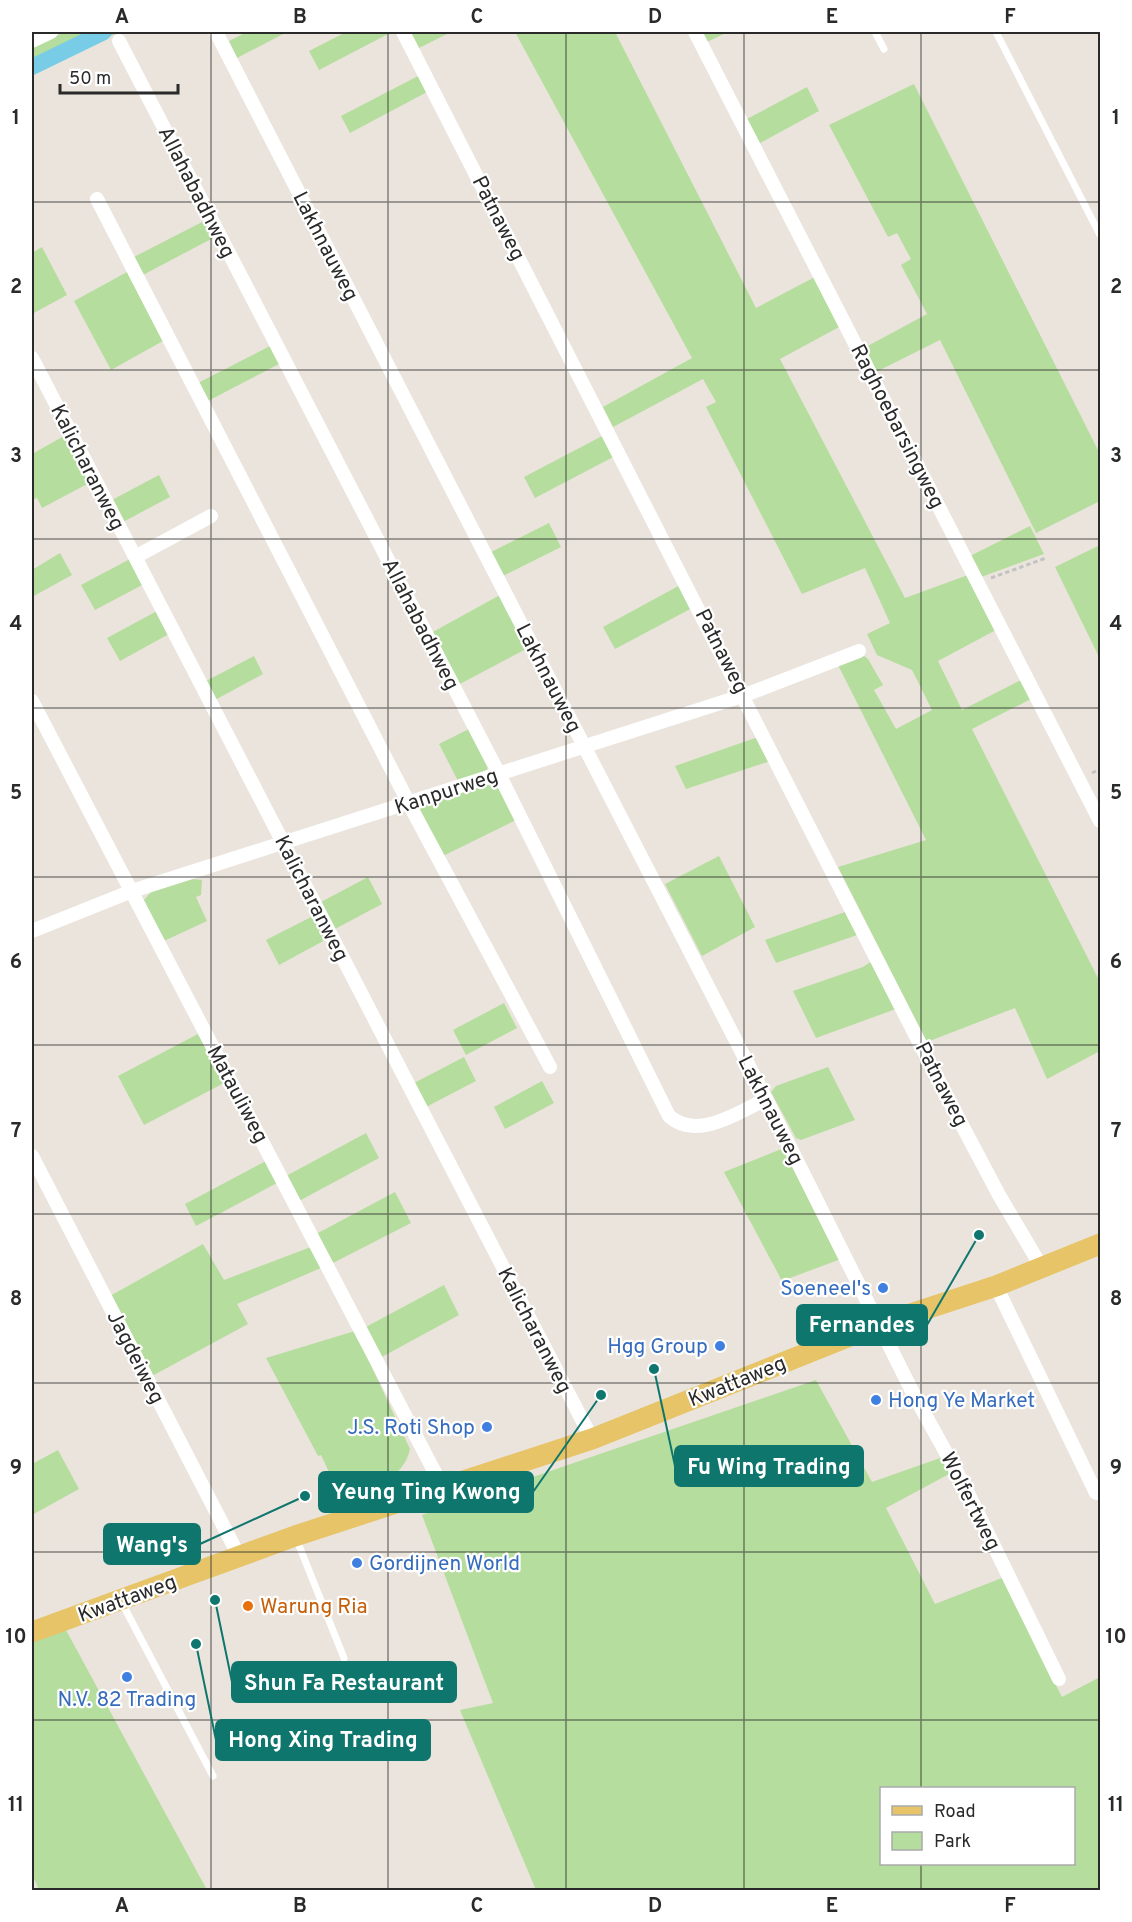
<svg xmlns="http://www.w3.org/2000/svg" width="1132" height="1922" font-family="Overpass,sans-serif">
  <rect width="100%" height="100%" fill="#ebe4dd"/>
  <path fill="#b5dd9d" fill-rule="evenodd" d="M64 32H119L32 74V48Z
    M247 32H287L237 58 229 41Z
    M346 32H392L319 70 309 51Z
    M410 32H451L419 48Z
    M515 32H615L756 308 815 277 841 326 780 359 905 598 968 575 996 630 938 661 962 710 1021 680 1031 699 972 729 1100 982V1051L1047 1079 1015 1008 927 1042 838 867 926 840 837 663 863 655 868 659 883 685 874 690 896 729 932 710 912 670 877 655 867 634 890 623 865 568 802 594 706 407 716 402 703 379 613 427 603 407 692 358Z
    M701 32H728L707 42Z
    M420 75 429 91 350 133 341 116Z
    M914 84 1100 454V501L1036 533 940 340 876 372 864 348 927 314 901 265 911 259 897 233 888 237 829 125Z
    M807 87 819 111 760 143 747 119Z
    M206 220 215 237 141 276 132 258Z
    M42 247 67 295 32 314V253Z
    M127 272 163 341 111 370 74 301Z
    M272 345 281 363 206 402 196 384Z
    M606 434 617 455 535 498 524 477Z
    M66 435 91 482 42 508 37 498 32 500V454Z
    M159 475 170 497 123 522 112 500Z
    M549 523 561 547 503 576 491 552Z
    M1030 526 1044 554 981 577 970 556Z
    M1100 545V659L1055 567Z
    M60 553 72 575 32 597V570Z
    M130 559 144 584 95 610 81 585Z
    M682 584 694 607 615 649 603 627Z
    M500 595 528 648 458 685 431 633Z
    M157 611 169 634 120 661 107 638Z
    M254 656 263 674 215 700 206 681Z
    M469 729 488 767 486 772 458 781 439 744Z
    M758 737 770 761 686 789 675 766Z
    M491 782H496L516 820 439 858 417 807Z
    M719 856 755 927 702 956 665 884Z
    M368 877 382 904 335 929 321 902Z
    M192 879 202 880 201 895 196 897 207 921 164 941 144 900 152 891Z
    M848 911 860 934 776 963 765 940Z
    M315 915 327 939 279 965 266 940Z
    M872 961 896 1009 816 1038 793 991 863 967Z
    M504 1003 517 1028 466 1055 453 1030Z
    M198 1034 224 1083 144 1125 118 1076Z
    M464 1057 476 1081 426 1107 414 1083Z
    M828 1067 855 1120 801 1140 796 1138 771 1092 776 1086Z
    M542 1081 554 1103 505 1129 494 1107Z
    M366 1133 379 1158 299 1201 286 1176Z
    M784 1148 841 1259 782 1281 724 1172Z
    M266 1161 277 1183 196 1226 185 1204Z
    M395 1192 411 1223 331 1264 316 1234Z
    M203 1244 224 1280 311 1247 321 1268 237 1304 248 1324 152 1376 110 1296Z
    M444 1285 459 1315 380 1358 364 1328Z
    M355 1331 410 1449C403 1482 369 1487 341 1498L321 1455 318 1456 266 1358Z
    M816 1380 872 1482 943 1457 951 1473 886 1508 935 1604 1002 1578 1062 1697 1100 1677V1890H536L460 1710 493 1703 422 1515ZM882 1788H1074V1864H882Z
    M58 1450 79 1489 32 1515V1464Z
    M66 1630 207 1890H39L32 1874V1641Z"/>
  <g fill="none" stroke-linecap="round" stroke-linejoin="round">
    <path stroke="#78cce5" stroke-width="16" d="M32 67 104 32"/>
    <path stroke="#c3c3c3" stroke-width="3" stroke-dasharray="4.5 3" stroke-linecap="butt" d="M991 578 1046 558
      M1092 773 1100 769"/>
    <path stroke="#fff" stroke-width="7" d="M875 32 884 49
      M996 32 1100 235
      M296 1538 344 1658
      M122 1603 213 1776"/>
    <path stroke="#fff" stroke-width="14" d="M216 32 766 1099 912 1391 966 1489 1059 1679
      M403 32 944 1091 999 1195 1042 1268
      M695 32 1100 821
      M32 41 51 32
      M119 41 499 774 669 1116C696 1141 738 1113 766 1099
      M97 199 416 817 550 1067
      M32 358 592 1439
      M135 557 211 516
      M32 701 443 1488
      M32 931 132 891 745 695 859 651
      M32 1156 240 1558
      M996 1286 1096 1493"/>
    <path stroke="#e6c467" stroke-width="21" d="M32 1632 295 1536 592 1439 880 1324 996 1286 1100 1244"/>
  </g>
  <path fill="none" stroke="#2a2a2a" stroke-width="1.5" stroke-opacity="0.55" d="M211 32V1890M388 32V1890M566 32V1890M744 32V1890M921 32V1788M32 202H1100M32 370H1100M32 539H1100M32 708H1100M32 877H1100M32 1045H1100M32 1214H1100M32 1383H1100M32 1552H1100M32 1720H1100M921 1864V1890"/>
  <g fill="#3f7fe0" stroke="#fff" stroke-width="2">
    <circle cx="883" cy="1288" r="6"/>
    <circle cx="720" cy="1346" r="6"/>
    <circle cx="876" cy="1400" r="6"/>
    <circle cx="487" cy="1427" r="6"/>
    <circle cx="357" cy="1563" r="6"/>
    <circle cx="127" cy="1677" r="6"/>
  </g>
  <circle fill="#e8710a" stroke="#fff" stroke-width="2" cx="248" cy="1606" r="6"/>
  <g text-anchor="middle" stroke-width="4.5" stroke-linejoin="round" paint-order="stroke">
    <g font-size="21" fill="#2a2a2a" stroke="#fff">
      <text transform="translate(197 192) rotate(63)" y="7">Allahabadhweg</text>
      <text transform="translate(499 218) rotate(63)" y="7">Patnaweg</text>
      <text transform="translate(326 246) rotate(63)" y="7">Lakhnauweg</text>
      <text transform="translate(898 426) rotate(63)" y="7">Raghoebarsingweg</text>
      <text transform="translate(88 467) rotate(63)" y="7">Kalicharanweg</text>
      <text transform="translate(421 624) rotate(63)" y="7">Allahabadhweg</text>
      <text transform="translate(722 651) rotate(63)" y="7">Patnaweg</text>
      <text transform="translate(549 678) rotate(63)" y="7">Lakhnauweg</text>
      <text transform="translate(446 791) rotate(-18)" y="7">Kanpurweg</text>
      <text transform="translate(312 898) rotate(63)" y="7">Kalicharanweg</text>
      <text transform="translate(942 1084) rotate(63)" y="7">Patnaweg</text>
      <text transform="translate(238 1094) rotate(62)" y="7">Matauliweg</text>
      <text transform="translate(771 1110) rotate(63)" y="7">Lakhnauweg</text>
      <text transform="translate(535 1330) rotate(63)" y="7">Kalicharanweg</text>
      <text transform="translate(136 1357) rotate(63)" y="7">Jagdeiweg</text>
      <text transform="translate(737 1381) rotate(-22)" y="7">Kwattaweg</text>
      <text transform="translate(971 1501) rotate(63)" y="7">Wolfertweg</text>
      <text transform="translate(127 1598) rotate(-20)" y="7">Kwattaweg</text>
    </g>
    <g font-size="21" fill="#366cbe" stroke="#fff" text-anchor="end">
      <text x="871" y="1295">Soeneel's</text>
      <text x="708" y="1353">Hgg Group</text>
      <text x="888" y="1407" text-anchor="start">Hong Ye Market</text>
      <text x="475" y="1434">J.S. Roti Shop</text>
      <text x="369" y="1570" text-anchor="start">Gordijnen World</text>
      <text x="127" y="1706" text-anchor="middle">N.V. 82 Trading</text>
    </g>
    <g font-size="21" fill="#c56008" stroke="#fff" text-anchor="start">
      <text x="260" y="1613">Warung Ria</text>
    </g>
  </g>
  <path fill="none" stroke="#0f766e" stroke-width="2" d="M979 1235L927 1325M654 1369L675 1466M601 1395L533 1492M305 1496L200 1544M215 1600L232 1682M196 1644L216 1740"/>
  <g fill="#0f766e" stroke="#fff" stroke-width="2">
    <circle cx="979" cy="1235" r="6"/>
    <circle cx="654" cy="1369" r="6"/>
    <circle cx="601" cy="1395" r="6"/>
    <circle cx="305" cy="1496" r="6"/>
    <circle cx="215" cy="1600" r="6"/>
    <circle cx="196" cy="1644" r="6"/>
  </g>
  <g fill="#0f766e" stroke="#0f766e" stroke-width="2">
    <rect x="797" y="1305" width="130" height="40" rx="6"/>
    <rect x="675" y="1446" width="188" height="40" rx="6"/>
    <rect x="319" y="1472" width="214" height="40" rx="6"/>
    <rect x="104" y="1524" width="96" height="40" rx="6"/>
    <rect x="232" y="1662" width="224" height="40" rx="6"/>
    <rect x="216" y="1720" width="214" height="40" rx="6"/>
  </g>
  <g font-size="22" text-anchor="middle" font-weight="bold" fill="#fff">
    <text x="862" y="1332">Fernandes</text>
    <text x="769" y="1474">Fu Wing Trading</text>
    <text x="426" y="1499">Yeung Ting Kwong</text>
    <text x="152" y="1552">Wang's</text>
    <text x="344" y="1690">Shun Fa Restaurant</text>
    <text x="323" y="1747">Hong Xing Trading</text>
  </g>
  <rect width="1132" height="1922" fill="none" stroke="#ffffff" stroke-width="66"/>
  <rect x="880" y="1787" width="195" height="78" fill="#ffffff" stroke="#aaaaaa" stroke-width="1.5"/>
  <rect x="892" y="1806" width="30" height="9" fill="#e6c467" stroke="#aaaaaa" stroke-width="1.5"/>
  <text x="934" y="1817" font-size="18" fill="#2a2a2a">Road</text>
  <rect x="892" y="1832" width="30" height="18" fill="#b5dd9d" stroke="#aaaaaa" stroke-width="1.5"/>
  <text x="934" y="1847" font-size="18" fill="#2a2a2a">Park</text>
  <path d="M60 84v9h118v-9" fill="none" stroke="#2a2a2a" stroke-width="3"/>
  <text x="69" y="84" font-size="18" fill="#2a2a2a" stroke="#ffffff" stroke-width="4.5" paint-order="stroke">50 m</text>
  <rect x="33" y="33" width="1066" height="1856" fill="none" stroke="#2a2a2a" stroke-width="2"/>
  <g font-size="20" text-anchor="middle" font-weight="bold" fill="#2a2a2a">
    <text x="122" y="23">A</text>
    <text x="300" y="23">B</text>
    <text x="477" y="23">C</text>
    <text x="655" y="23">D</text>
    <text x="832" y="23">E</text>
    <text x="1010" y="23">F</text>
    <text x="16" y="124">1</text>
    <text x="1116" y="124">1</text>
    <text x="16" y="293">2</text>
    <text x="1116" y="293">2</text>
    <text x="16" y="462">3</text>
    <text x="1116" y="462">3</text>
    <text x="16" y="630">4</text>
    <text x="1116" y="630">4</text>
    <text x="16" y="799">5</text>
    <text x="1116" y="799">5</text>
    <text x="16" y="968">6</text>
    <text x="1116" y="968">6</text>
    <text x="16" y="1137">7</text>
    <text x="1116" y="1137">7</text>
    <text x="16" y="1305">8</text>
    <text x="1116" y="1305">8</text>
    <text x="16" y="1474">9</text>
    <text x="1116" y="1474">9</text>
    <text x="16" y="1643">10</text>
    <text x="1116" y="1643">10</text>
    <text x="16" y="1811">11</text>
    <text x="1116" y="1811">11</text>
    <text x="122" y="1912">A</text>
    <text x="300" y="1912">B</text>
    <text x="477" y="1912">C</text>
    <text x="655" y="1912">D</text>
    <text x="832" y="1912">E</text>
    <text x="1010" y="1912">F</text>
  </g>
</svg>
